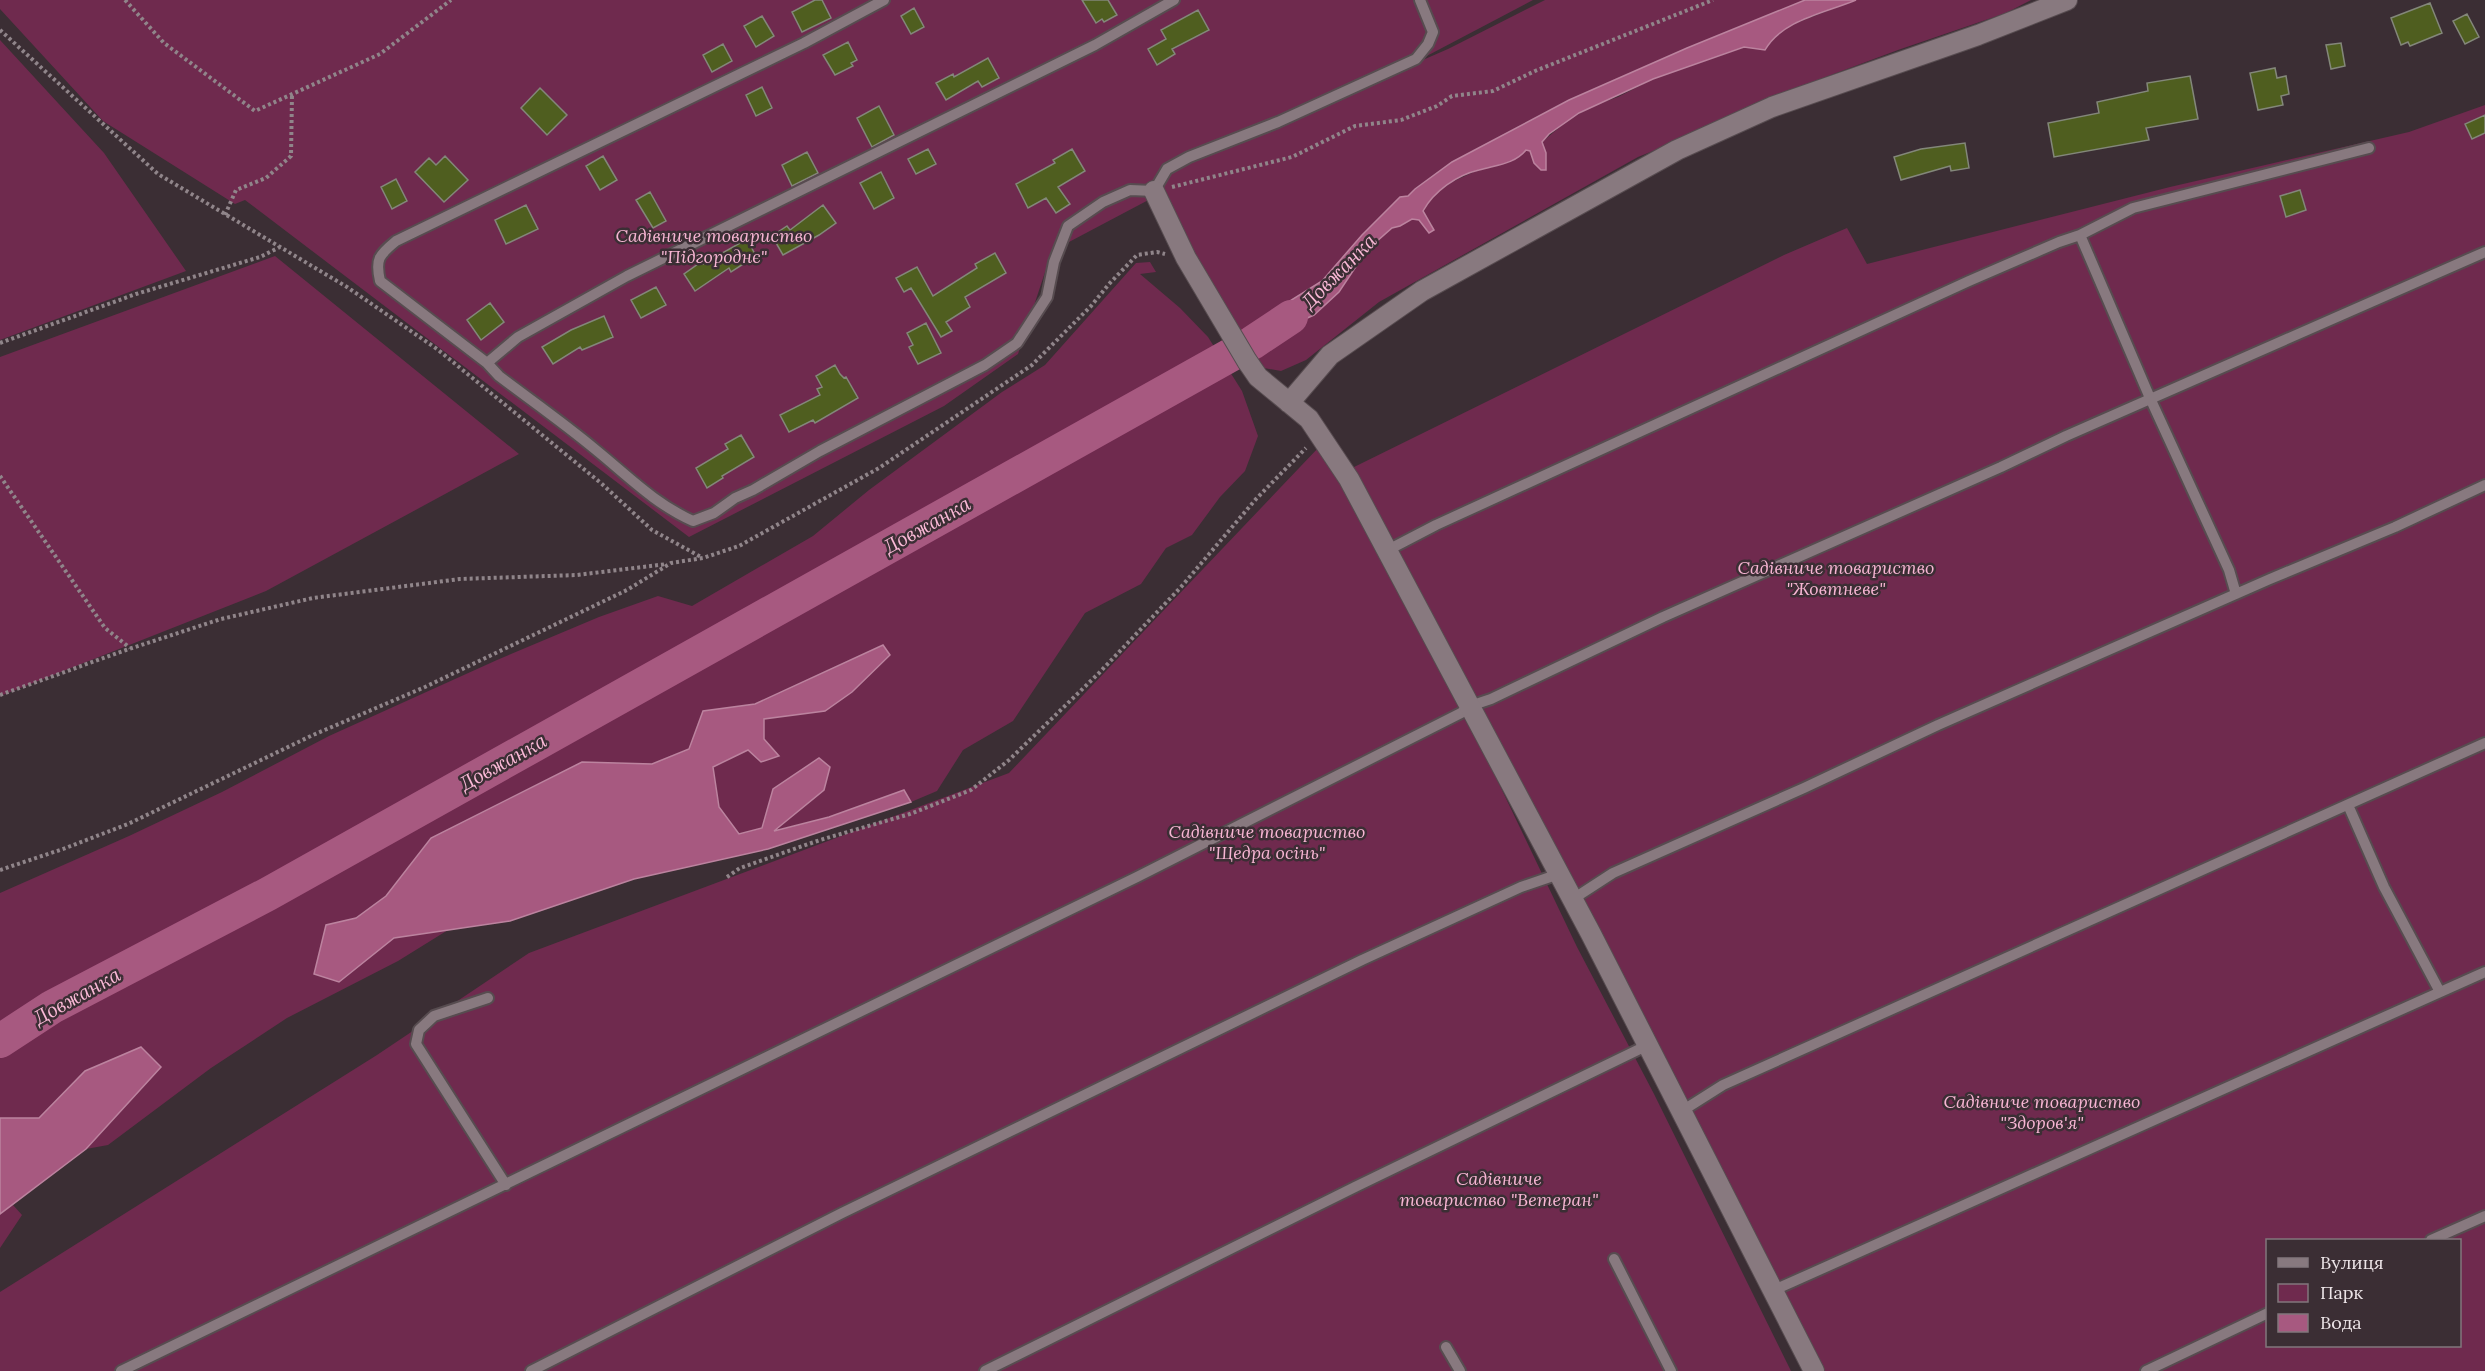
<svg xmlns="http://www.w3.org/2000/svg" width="2485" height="1371" font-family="Lora,serif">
  <rect width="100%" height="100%" fill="#3b2e34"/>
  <path fill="#6f2a4e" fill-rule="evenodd" d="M0 0H1533L1402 69 1448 49 1545 0H1805L1687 48 1569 100 1452 162 1415 189 1408 196 1400 197 1362 235 1322 281 1291 302 1247 337 1233 338 1156 196 1052 251 1018 354 944 406 689 537 245 200 235 204 103 121 0 9Z
    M1856 0H2031L2006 13 1898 50 1761 101 1700 132 1638 157 1379 302 1306 360 1281 371 1264 368 1255 356 1252 343 1258 345 1285 328 1314 315 1339 292 1367 250 1392 228 1400 226 1412 219 1419 220 1429 233 1432 225 1423 211 1430 198 1452 182 1478 170 1510 162 1526 150 1530 151 1534 163 1546 153 1542 142 1568 120 1595 105 1618 97 1653 79 1771 38 1786 27Z
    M0 40 104 153 186 271 0 340Z
    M2485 105V1371H1813L1350 469 1784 255 1847 228 1867 264 2170 187 2409 132ZM2268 1240H2460V1346H2268Z
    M275 256 519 454 266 591 0 696V357Z
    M1150 262 1156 272 1140 274 1180 308 1208 337 1242 391 1258 436 1245 471 1220 497 1192 535 1166 548 1141 584 1085 613 1013 721 963 750 937 791 911 802 905 791 829 817 772 831 773 789 762 828 739 834 719 807 712 767 748 750 779 756 764 739V719L825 711 883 645 755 704 703 711 689 749 652 764 582 762 431 838 386 896 356 918 326 925 339 982 393 938 448 930 398 961 287 1018 211 1068 108 1145 86 1149 161 1067 85 1071 39 1118H0V893L129 836 222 792 329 736 497 660 599 617 658 596 692 606 813 536 869 490 1002 392 1045 365 1136 263Z
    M1320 446 1371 516 1577 947 1654 1094 1791 1371H0V1292L377 1055 529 953 1009 773Z
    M13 1205 22 1215 0 1248V1207Z"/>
  <path fill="#a75980" stroke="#bc839f" stroke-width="1.5" d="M1805 0H1856C1825 13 1782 20 1765 50L1744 47 1653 79 1579 113 1549 134 1542 142 1546 153V170H1541L1534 163 1530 151 1526 150C1515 164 1496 165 1479 170 1457 175 1434 191 1423 211L1434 230 1429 233 1419 220 1412 219 1400 226 1392 228 1367 250 1339 292 1314 315 1285 328 1253 348 1247 337 1253 331 1256 322 1322 281 1362 235 1400 197 1408 196 1415 189 1452 162 1569 100 1687 48Z
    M883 645 890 655 852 692 825 711 764 719V739L779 756 761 762 748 750 713 767 719 807 739 834 762 828 773 789 819 758 830 767 824 790 774 831 829 817 904 790 911 802 768 849 634 879 510 921 394 938 339 982 314 974 326 925 356 918 386 896 431 838 582 762 652 764 689 749 703 711 755 704Z
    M141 1047 161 1067 86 1149 0 1214V1118H39L85 1071Z"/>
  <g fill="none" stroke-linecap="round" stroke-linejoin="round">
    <path stroke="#a75980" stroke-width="34" d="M0 1041 52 1007 268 894 1252 343 1291 317"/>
  </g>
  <path fill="#4f5e1f" stroke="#83877a" stroke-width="1.5" d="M815 0H822L831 18 802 32 792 12Z
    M1082 0H1108L1117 15 1104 22 1102 19 1096 23Z
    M2430 3 2442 33 2410 46 2408 42 2401 45 2391 18Z
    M914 8 924 27 911 34 901 16Z
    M1198 10 1209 30 1172 49 1175 54 1157 65 1148 49 1166 39 1161 30Z
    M2467 14 2479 37 2465 44 2453 21Z
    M762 16 774 36 756 47 744 26Z
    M848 42 857 60 851 63 853 66 835 75 823 55Z
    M2341 43 2345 66 2331 69 2326 45Z
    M723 44 732 61 712 72 703 55Z
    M988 58 999 78 982 87 978 81 946 100 936 83 953 74 954 77Z
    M2275 68 2277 78 2286 76 2289 94 2281 96 2283 105 2258 110 2250 73Z
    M2190 76 2198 119 2146 128 2149 140 2054 157 2048 123 2099 113 2097 102 2148 91 2147 83Z
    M762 87 772 108 756 116 746 95Z
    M540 88 567 115 547 135 521 108Z
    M879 106 894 135 872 147 857 118Z
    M2485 115V133L2472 139 2465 124Z
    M1965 143 1969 168 1951 171 1950 166 1901 180 1894 157 1921 149Z
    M928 149 936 164 916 174 908 159Z
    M1072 149 1085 171 1058 187 1070 204 1056 213 1046 198 1028 208 1016 184 1055 163 1053 160Z
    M807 152 818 173 792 186 782 165Z
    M445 156 468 180 444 202 415 172 429 158 436 165Z
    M603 156 617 180 600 190 586 166Z
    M881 172 894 198 874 209 860 183Z
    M396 179 407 201 392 209 381 187Z
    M2300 190 2306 210 2286 217 2280 196Z
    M650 192 666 221 653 228 636 200Z
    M526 205 538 229 506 244 495 220Z
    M823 205 836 223 819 235 783 255 772 236 787 226 790 230Z
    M747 239 756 256 731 272 729 268 695 291 684 274 701 262 703 264Z
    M995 253 1006 273 965 297 970 307 946 322 952 331 941 337 911 288 904 292 896 278 917 267 933 296 977 268 975 264Z
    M656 287 666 305 641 318 631 300Z
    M490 303 504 322 481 340 467 320Z
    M604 316 613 337 582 350 580 347 553 364 542 347 571 330Z
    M926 323 941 353 918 364 909 347 913 345 907 333Z
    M835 365 840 374 844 378 846 377 858 398 815 423 813 420 789 432 780 415 820 395 817 389 822 387 816 376Z
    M741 435 754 457 722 476 723 478 707 488 696 468 728 449 725 444Z"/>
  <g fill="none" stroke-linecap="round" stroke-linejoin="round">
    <defs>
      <path id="lane" d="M884 0 804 43 396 241C379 255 375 259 380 281L487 363 499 376C532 401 565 424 596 450 628 476 655 504 693 521L714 513 735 498 753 490 820 451 985 365 1017 343 1047 297 1054 262 1068 226 1103 202 1130 190 1154 191 1167 169 1189 157 1278 122 1416 59 1428 44 1433 32 1420 0
        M2080 235 2150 398 2229 570 2236 594
        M487 363 518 337 627 276 1095 45 1174 0
        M1388 550 1436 525 1969 281 2059 242 2080 235 2133 208 2369 148
        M2348 805 2384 887 2440 992
        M1573 899 1613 873 1804 788 1938 725 2270 579 2395 527 2485 485
        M488 998 434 1016 419 1030 416 1044 506 1185
        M1682 1111 1723 1085 2485 743
        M2431 1240 2485 1216
        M1614 1259 1671 1371
        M1772 1291 2485 972
        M1446 1347 1460 1371
        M121 1371 1137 877 1461 713 1470 706 1491 699 1663 617 2001 467 2066 436 2485 252
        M531 1371 842 1213 1362 960 1521 887 1559 874
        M985 1371 1355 1187 1648 1045
        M2146 1371 2268 1313"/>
      <path id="street" d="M1154 191 1186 258 1247 361 1258 377 1309 419 1349 479 1591 934 1814 1371
        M1289 403 1330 355 1422 291 1677 150 1772 107 1978 35 2067 0"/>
    </defs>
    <use href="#lane" stroke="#574c50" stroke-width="14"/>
    <use href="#street" stroke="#574c50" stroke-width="22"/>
    <path stroke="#90858a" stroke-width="4" stroke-dasharray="3 3" stroke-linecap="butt" d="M125 0 164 43 255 111 380 54 451 0
      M0 30 158 174 347 287 437 349 602 484 652 530 701 557
      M1172 187 1292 157 1355 126 1401 120 1437 106 1452 96 1493 91 1535 71 1713 0
      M225 215 236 190 266 178 291 156 292 94
      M0 343 136 294 260 257 280 247
      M0 476 105 628 130 648
      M0 695 126 650 221 619 313 598 460 579 577 575 667 564
      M0 870 63 849 128 824 313 735 425 687 627 590 671 563 703 558 739 546 879 468 1032 365 1091 306 1109 284 1137 255 1157 252 1165 254
      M727 877 740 868 820 840 910 814 971 790 1009 760 1099 673 1181 587 1256 499 1306 448"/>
    <use href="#lane" stroke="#88797f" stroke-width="10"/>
    <use href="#street" stroke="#88797f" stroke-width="20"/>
  </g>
  <g text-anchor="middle" stroke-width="5" stroke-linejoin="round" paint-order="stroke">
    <g font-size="18" font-style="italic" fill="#f7b5d3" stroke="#3b2e34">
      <text x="714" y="242">Садівниче товариство<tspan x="714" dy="21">"Підгороднє"</tspan></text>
      <text x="1836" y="574">Садівниче товариство<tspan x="1836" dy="21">"Жовтневе"</tspan></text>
      <text x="1267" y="838">Садівниче товариство<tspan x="1267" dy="21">"Щедра осінь"</tspan></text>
      <text x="2042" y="1108">Садівниче товариство<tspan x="2042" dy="21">"Здоров'я"</tspan></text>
      <text x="1499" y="1185">Садівниче<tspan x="1499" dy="21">товариство "Ветеран"</tspan></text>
    </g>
    <g font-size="20" font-style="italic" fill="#fbb9d7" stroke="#3b2e34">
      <text transform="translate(1339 271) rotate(-45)" y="7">Довжанка</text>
      <text transform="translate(927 525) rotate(-29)" y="7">Довжанка</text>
      <text transform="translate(503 762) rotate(-29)" y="7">Довжанка</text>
      <text transform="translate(77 996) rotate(-29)" y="7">Довжанка</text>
    </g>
  </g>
  <rect x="2266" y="1239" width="195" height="108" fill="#3b2e34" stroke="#82777c" stroke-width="1.5"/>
  <rect x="2278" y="1258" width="30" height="9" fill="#88797f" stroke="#82777c" stroke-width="1.5"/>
  <text x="2320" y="1269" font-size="18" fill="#ede5e8">Вулиця</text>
  <rect x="2278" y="1284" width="30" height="18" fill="#6f2a4e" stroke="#82777c" stroke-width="1.5"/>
  <text x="2320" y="1299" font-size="18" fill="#ede5e8">Парк</text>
  <rect x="2278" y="1314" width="30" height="18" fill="#a75980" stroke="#82777c" stroke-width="1.5"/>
  <text x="2320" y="1329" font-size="18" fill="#ede5e8">Вода</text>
</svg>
